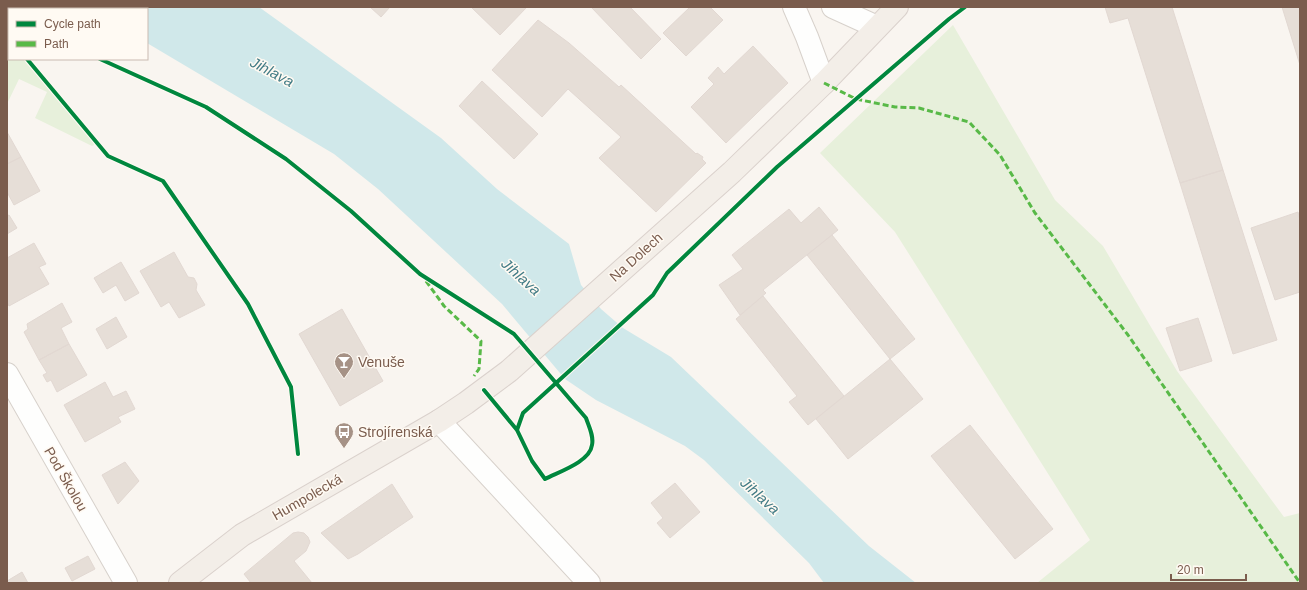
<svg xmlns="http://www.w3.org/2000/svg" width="1307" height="590" font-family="Arial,sans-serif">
  <rect width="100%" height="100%" fill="#f9f5f0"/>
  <path fill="#e7f0db" d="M953 25 1055 200 1103 246 1177 371 1284 517 1300 513V583H1037L1090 540 895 232 820 153Z
    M7 40 9 43V59H23L93 141 94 145 92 146 35 118 47 92 19 79 7 104Z"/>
  <path fill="#d0e8ea" d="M83 7H259L441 138 497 189 569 244 581 285 601 309 623 328 671 357 869 546 916 583H824L809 563 704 460 685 446 596 400 565 379 502 304 378 189 334 154 147 43V9H86Z"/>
  <path fill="#e6ded7" stroke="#e2d8d2" d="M370 7H390L381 17Z
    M471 7H527L500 35Z
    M591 7H630L661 39 641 59Z
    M690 7H710L723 20 686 56 663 33Z
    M1105 7H1172L1223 170 1180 183 1128 18 1110 23Z
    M1282 7H1300V65Z
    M538 20 569 43 619 87 621 85 696 154 697 153 703 157 702 159 706 163 656 212 599 158 621 137 568 89 542 117 492 70Z
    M753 46 788 83 726 143 691 107 714 84 708 78 718 67 724 74Z
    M482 81 538 134 514 159 459 106Z
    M7 132 21 157 7 164Z
    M21 157 40 191 14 205 7 192V164Z
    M1223 170 1277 340 1233 354 1180 183Z
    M819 207 838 230 763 290 766 293 740 315 719 285 743 269 732 255 789 209 801 223Z
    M1298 212 1300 220V292L1275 300 1251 228Z
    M9 215 17 228 7 234V216Z
    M832 235 915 339 890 359 807 255Z
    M34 243 46 264 39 267 49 284 9 306 7 302V258Z
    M174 252 188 277 194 278 197 284 196 290 205 305 179 318 169 302 161 307 140 271Z
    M121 262 139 293 125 301 116 285 103 293 94 278Z
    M763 296 844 396 808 425 789 402 797 396 736 319Z
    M62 303 72 322 61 328 69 344 39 360 24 332 28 329 27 324Z
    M342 309 383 381 340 406 299 334Z
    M116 317 127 337 107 349 96 329Z
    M1198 318 1212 361 1180 371 1166 328Z
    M69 344 87 375 57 392 51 380 47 382 43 375 47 373 39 360Z
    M890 359 923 399 848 459 816 419Z
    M105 382 113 397 126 391 135 409 118 417 121 422 85 442 64 405Z
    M970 425 1053 529 1015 559 931 456Z
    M125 462 139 481 118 504 102 475Z
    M675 483 700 512 670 538 657 523 663 518 651 503Z
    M392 484 413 517 358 554 348 559 321 533Z
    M298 532 304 533 308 537 310 542 306 551 294 561 312 583H251L244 574 293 533Z
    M88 556 95 569 72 581 65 568Z
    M22 572 28 583H7V581Z"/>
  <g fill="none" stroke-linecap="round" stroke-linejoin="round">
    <defs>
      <path id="minor" d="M794 7 807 37 824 83
        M833 7 877 27
        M7 374 126 583
        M439 421 589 583"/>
      <path id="major" d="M180 583 242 535 439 421 466 403 509 371 732 172 824 83 897 7"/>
    </defs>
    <use href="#minor" stroke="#d7d1cb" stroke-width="24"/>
    <use href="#major" stroke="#dad1cc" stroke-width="24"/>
    <use href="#minor" stroke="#fefefd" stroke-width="22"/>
    <use href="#major" stroke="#f3eee8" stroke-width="22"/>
    <path stroke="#58b947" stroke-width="3" stroke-dasharray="6 3" stroke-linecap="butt" d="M824 83 856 99 895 107 919 108 969 122 1000 155 1035 213 1128 335 1300 583
      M426 281 444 306 481 341 479 369 474 376"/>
    <defs>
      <path id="cycleway" d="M27 59 108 156 163 181 248 304 291 387 298 454
        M100 59 206 107 286 159 351 211 420 274 514 334 586 418C589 427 594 436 592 445 590 462 558 472 545 479L532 461 517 430 484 390
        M517 430 523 413 653 295 667 273 777 167 949 19 965 7"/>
    </defs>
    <use href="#cycleway" stroke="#fffaf3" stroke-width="6"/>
    <use href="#cycleway" stroke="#00873e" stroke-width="4"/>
  </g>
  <defs>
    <symbol id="bar-pin" viewBox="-11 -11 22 30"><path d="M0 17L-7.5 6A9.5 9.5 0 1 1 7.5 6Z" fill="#a69286" stroke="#fffaf3"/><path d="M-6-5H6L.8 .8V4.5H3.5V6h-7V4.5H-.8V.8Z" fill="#fff"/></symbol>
    <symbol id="bus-pin" viewBox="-11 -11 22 30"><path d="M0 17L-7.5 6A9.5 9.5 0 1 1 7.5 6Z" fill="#a69286" stroke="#fffaf3"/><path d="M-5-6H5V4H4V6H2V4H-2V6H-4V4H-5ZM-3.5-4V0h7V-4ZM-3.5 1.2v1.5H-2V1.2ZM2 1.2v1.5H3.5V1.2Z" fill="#fff"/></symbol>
  </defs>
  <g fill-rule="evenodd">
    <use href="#bar-pin" x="333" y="351" width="22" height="30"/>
    <use href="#bus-pin" x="333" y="421" width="22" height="30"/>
  </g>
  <g text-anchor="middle" stroke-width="3" stroke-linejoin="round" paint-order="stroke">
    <g font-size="14" fill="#7a5c4d" stroke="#fffaf3">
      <text transform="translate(636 257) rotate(-42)" y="5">Na Dolech</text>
      <text transform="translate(66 479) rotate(60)" y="5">Pod Školou</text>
      <text transform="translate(307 497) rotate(-30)" y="5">Humpolecká</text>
    </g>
    <g font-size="14" fill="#7a5c4d" stroke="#fffaf3" text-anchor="start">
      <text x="358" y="367">Venuše</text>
      <text x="358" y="437">Strojírenská</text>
    </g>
    <g font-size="15" font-style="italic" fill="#437c86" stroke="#fffaf3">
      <text transform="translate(272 72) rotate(28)" y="5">Jihlava</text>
      <text transform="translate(521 277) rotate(42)" y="5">Jihlava</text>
      <text transform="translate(760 496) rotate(42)" y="5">Jihlava</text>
    </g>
  </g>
  <rect width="1307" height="590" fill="none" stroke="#7a5c4d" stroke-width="16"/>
  <rect x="8" y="8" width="140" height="52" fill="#fffaf3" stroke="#cabbb1"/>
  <rect x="16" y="21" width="20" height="6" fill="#00873e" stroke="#cabbb1"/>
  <text x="44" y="28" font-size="12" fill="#7a5c4d">Cycle path</text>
  <rect x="16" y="41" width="20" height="6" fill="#58b947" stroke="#cabbb1"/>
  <text x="44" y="48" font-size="12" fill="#7a5c4d">Path</text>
  <path d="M1171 574v6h75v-6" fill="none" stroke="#7a5c4d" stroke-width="2"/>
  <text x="1177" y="574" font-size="12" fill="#7a5c4d" stroke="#fffaf3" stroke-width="3" paint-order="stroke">20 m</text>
</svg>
